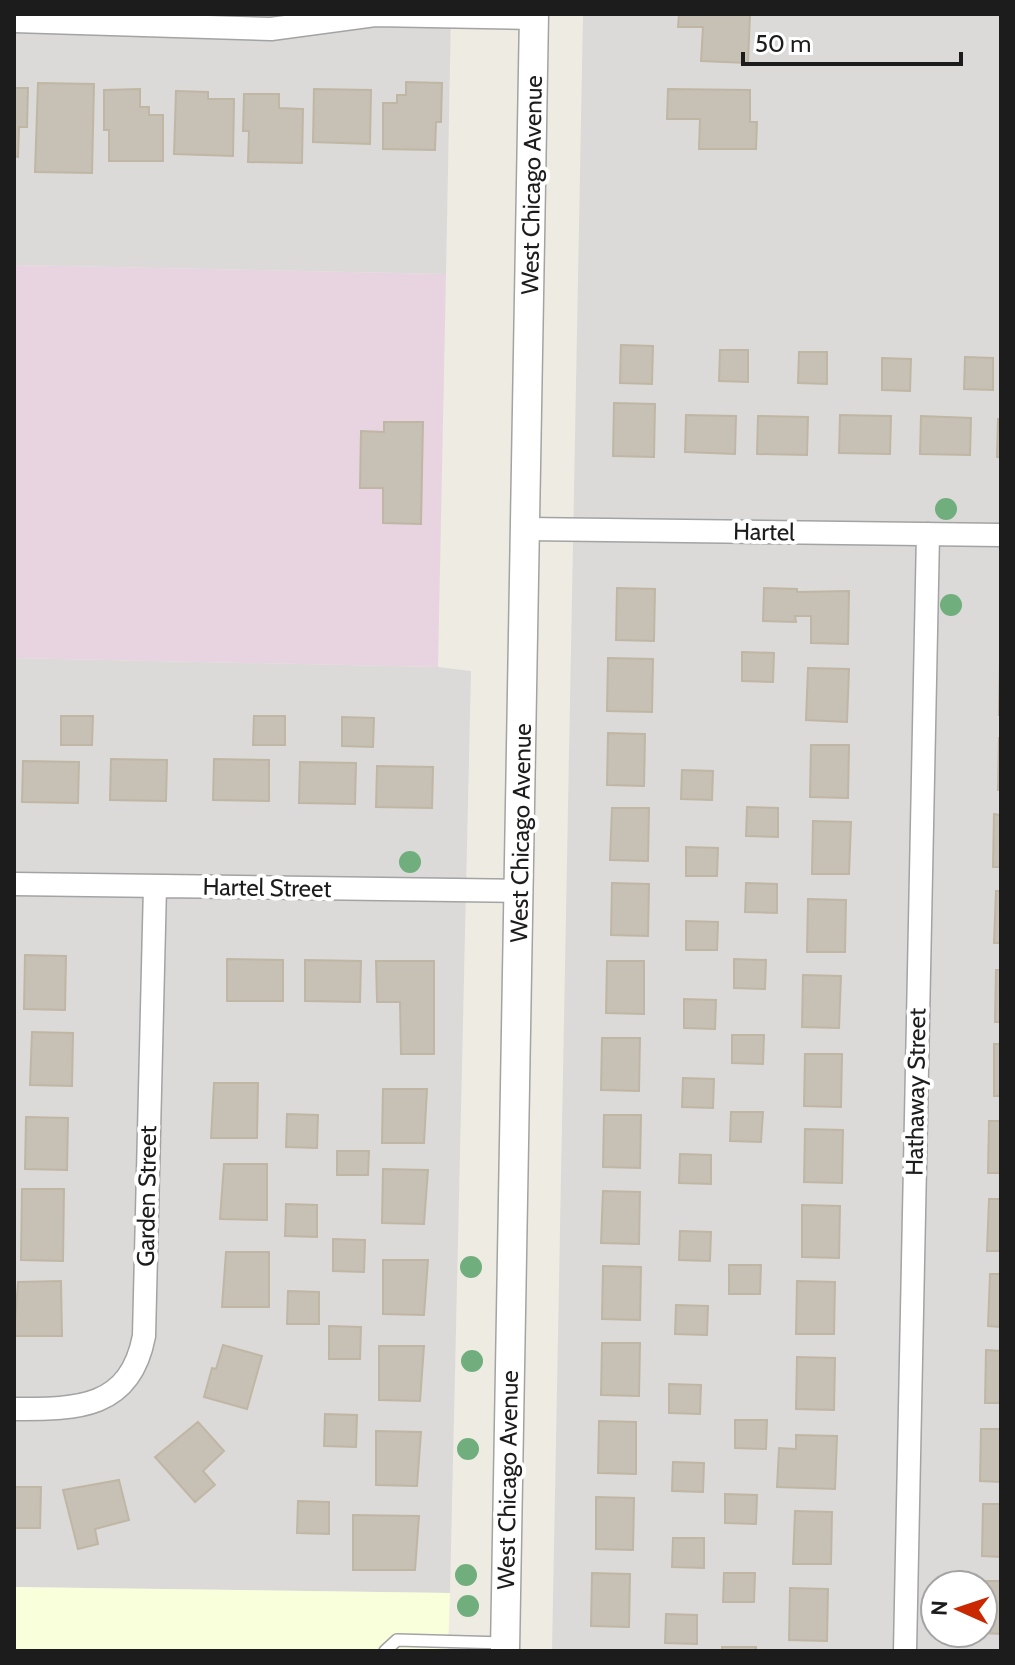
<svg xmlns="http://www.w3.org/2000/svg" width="1015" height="1665" font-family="Cabin,sans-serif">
  <rect width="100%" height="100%" fill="#eeece2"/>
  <path fill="#dbdad9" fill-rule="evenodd" d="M14 14H451L446 274 14 265Z
    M583 14H1001V1651H552ZM935 1585H983V1633H935Z
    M14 658 438 667 471 671 450 1593 14 1587Z"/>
  <path fill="#e7d4e0" d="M14 265 446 274 438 667 14 658Z"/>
  <path fill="#f8ffda" d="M14 1587 450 1593 448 1651H14Z"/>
  <path fill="#c6c0b5" stroke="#c0b6a4" stroke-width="2" d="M679 14H750L748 63 701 61 703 27H678Z
    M406 82 442 83 441 122H436L435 150 383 149V103H397V95H406Z
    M38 83 94 84 92 173 35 172Z
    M14 88H28L27 127H19L18 157 14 156Z
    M140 89V107H149V115H163V161H109V130H104V90Z
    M314 89 371 90 370 144 313 142Z
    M668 89 750 90V122H757L756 149H699L700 119H667Z
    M176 91 208 92V99H234L233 156 174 154Z
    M244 94H279V108L303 109 302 163 248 162 249 131H243Z
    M621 345 653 346 652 384 620 383Z
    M720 350H748V382L719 381Z
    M799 352H827V384L798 383Z
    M965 357 993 358V390L964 389Z
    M882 358 911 359 910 391 882 390Z
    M614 403 655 404 654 457 613 456Z
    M686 415 736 416 735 454 685 452Z
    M840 415 891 416 890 454 839 453Z
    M758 416 808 417 807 455 757 454Z
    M921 416 971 418 970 455 920 454Z
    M998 419H1001V457H997Z
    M384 422H423L421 524 383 523V488H360L361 431 384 432Z
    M617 588 655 589 654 641 616 640Z
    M764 588 797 589V592L849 591 848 644 811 643V616H795L796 622 763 621Z
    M742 652 774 653 773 682 742 681Z
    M608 658 653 659 652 712 607 711Z
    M1000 662H1001V715H999Z
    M808 668 849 669 847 722 806 720Z
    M61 716H93L92 745H61Z
    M254 716H285V745H253Z
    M342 717 374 718 373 747 342 746Z
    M608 733 645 734 644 786 607 785Z
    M999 738H1001V790H998Z
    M811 745H849L848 798 810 797Z
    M111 759 167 760 166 801 110 800Z
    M214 759 269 760V801L213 800Z
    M23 761 79 762 78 803 22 802Z
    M300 762 356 763 355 804 299 803Z
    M377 766 433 767 432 808 376 807Z
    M682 770 713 771 712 800 681 799Z
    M747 807 778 808V837L746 836Z
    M612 808H649L648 861 610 860Z
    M994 814 1001 815V867H993Z
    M813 821 851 822 849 874H812Z
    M686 847 718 848 717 876H686Z
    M612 883 649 884 648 936 611 935Z
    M746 883 777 884V913L745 912Z
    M996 891H1001V943H994Z
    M808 899 846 900 845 952H807Z
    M686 921 718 922 717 950H686Z
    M25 955 66 956 65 1010 24 1009Z
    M227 959 283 960V1001H227Z
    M734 959 766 960 765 989 734 988Z
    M305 960 361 961 360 1002 305 1001Z
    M376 961H434V1054H401L400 1002H377Z
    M607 961H644V1014L606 1013Z
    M996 970H1001V1022H995Z
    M803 975 841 976 839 1028 802 1027Z
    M684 999 716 1000 715 1029 684 1028Z
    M32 1032 73 1033 72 1086 30 1085Z
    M732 1035H764L763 1064 732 1063Z
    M602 1038H640L639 1091 601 1090Z
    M994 1044H1001V1096H994Z
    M805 1054H842L841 1107 804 1106Z
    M683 1078 714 1079 713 1108 682 1107Z
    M214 1083H258L257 1138H211Z
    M383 1089H427L424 1143H382Z
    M731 1112H763L761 1142 730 1141Z
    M287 1114 318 1115 317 1148 286 1147Z
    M604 1115H641L640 1168 603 1167Z
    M26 1117 68 1118 67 1170 25 1169Z
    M989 1121H1001V1173H988Z
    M805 1129 843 1130 842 1183 804 1182Z
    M337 1151H369L368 1175H337Z
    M680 1154 711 1155V1184L679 1183Z
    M224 1164H267V1220L220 1219Z
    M383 1169 428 1170 424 1224 382 1223Z
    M22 1189H64L63 1261 21 1260Z
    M603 1191 640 1192 639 1244 601 1243Z
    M989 1199H1001V1251H987Z
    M286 1204 317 1205V1237L285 1236Z
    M802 1205 840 1206 839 1258 802 1257Z
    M680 1231 711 1232 710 1261 679 1260Z
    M333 1239 365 1240 364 1272 333 1271Z
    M226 1252H269V1307H222Z
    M383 1260H428L424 1315 383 1314Z
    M729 1265H761L760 1294H729Z
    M603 1266 641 1267 640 1320 602 1319Z
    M990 1274H1001V1327L988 1326Z
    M61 1281 62 1336H14L18 1282Z
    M797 1281 835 1282 834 1334H796Z
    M288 1291 319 1292V1324H287Z
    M676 1305 708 1306 707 1335 675 1334Z
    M329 1326 361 1327 360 1359H329Z
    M602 1343H640L639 1396 601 1395Z
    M223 1345 262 1356 247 1409 204 1397 212 1368 216 1369Z
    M379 1346H424L420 1401 379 1400Z
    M986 1350 1001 1351V1403H985Z
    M797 1357 835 1358 834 1410 796 1409Z
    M669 1384 701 1385 700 1414 669 1413Z
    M325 1414 357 1415 356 1447 324 1446Z
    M735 1420H767L766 1449 735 1448Z
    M599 1421 636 1422V1474L598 1473Z
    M198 1422 224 1451 203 1471 215 1485 195 1502 155 1457Z
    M981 1429H1001V1482L980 1481Z
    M376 1431 421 1432 417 1486 376 1485Z
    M796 1435 837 1436 835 1489 777 1487 779 1448 796 1449Z
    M673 1462 704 1463 703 1492 672 1491Z
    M119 1480 129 1520 95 1529 98 1544 78 1549 63 1490Z
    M14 1487H41L40 1528H14Z
    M725 1494 757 1495 756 1524 725 1523Z
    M596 1497 634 1498 633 1550 596 1549Z
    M298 1501 329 1502V1534L297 1533Z
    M983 1504H1001V1557L982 1556Z
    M795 1511 832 1512 831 1564H793Z
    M353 1515 419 1516 415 1570H353Z
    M673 1538H704V1568L672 1567Z
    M592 1573 630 1574 629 1627 591 1626Z
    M724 1573H755L754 1602H723Z
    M983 1581H1001V1634L982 1633Z
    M790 1588 828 1589 827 1641 789 1640Z
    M666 1614 697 1615V1644L665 1643Z
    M722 1647H756V1651H722Z"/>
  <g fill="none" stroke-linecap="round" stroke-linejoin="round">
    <defs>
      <path id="service" d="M385 1651 397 1640 504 1643"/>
      <path id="minor" d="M14 21 271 29 375 15 534 18
        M527 529 1001 535
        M14 884 520 891
        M14 1409C76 1409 130 1410 144 1336L155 886
        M905 1651 928 534"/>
      <path id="tertiary" d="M505 1651 534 14"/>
    </defs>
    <use href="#service" stroke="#a3a3a3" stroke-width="14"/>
    <use href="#minor" stroke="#a3a3a3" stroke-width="25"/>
    <use href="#tertiary" stroke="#a3a3a3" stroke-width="31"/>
    <use href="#service" stroke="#fff" stroke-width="11"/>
    <use href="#minor" stroke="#fff" stroke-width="22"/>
    <use href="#tertiary" stroke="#fff" stroke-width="28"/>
  </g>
  <g fill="#71ae7d">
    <circle cx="946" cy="509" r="11"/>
    <circle cx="951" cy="605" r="11"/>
    <circle cx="410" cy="862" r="11"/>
    <circle cx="471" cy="1267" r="11"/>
    <circle cx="472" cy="1361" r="11"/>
    <circle cx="468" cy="1449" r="11"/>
    <circle cx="466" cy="1575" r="11"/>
    <circle cx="468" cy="1606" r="11"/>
  </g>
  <g text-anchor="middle" stroke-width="8" stroke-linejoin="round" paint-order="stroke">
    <g font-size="24" fill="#1c1c1c" stroke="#fff">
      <text transform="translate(532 185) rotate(-89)" y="8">West Chicago Avenue</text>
      <text transform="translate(764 532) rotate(1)" y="8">Hartel</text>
      <text transform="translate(521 833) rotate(-89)" y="8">West Chicago Avenue</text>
      <text transform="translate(267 888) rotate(1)" y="8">Hartel Street</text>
      <text transform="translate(916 1092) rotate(-89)" y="8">Hathaway Street</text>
      <text transform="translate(147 1196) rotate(-89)" y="8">Garden Street</text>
      <text transform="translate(508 1480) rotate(-89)" y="8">West Chicago Avenue</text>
    </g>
  </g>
  <rect width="1015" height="1665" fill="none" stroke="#1c1c1c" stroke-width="32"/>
  <g transform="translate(959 1609) rotate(273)"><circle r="38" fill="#ffffff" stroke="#a4a4a4" stroke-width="2"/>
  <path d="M0-6L14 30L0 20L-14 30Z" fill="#c92800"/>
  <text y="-12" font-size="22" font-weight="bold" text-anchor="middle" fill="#1c1c1c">N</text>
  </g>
  <path d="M743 52v12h218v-12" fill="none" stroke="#1c1c1c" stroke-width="4"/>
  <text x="755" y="52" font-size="24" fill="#1c1c1c" stroke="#ffffff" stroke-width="6" paint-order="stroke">50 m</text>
</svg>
